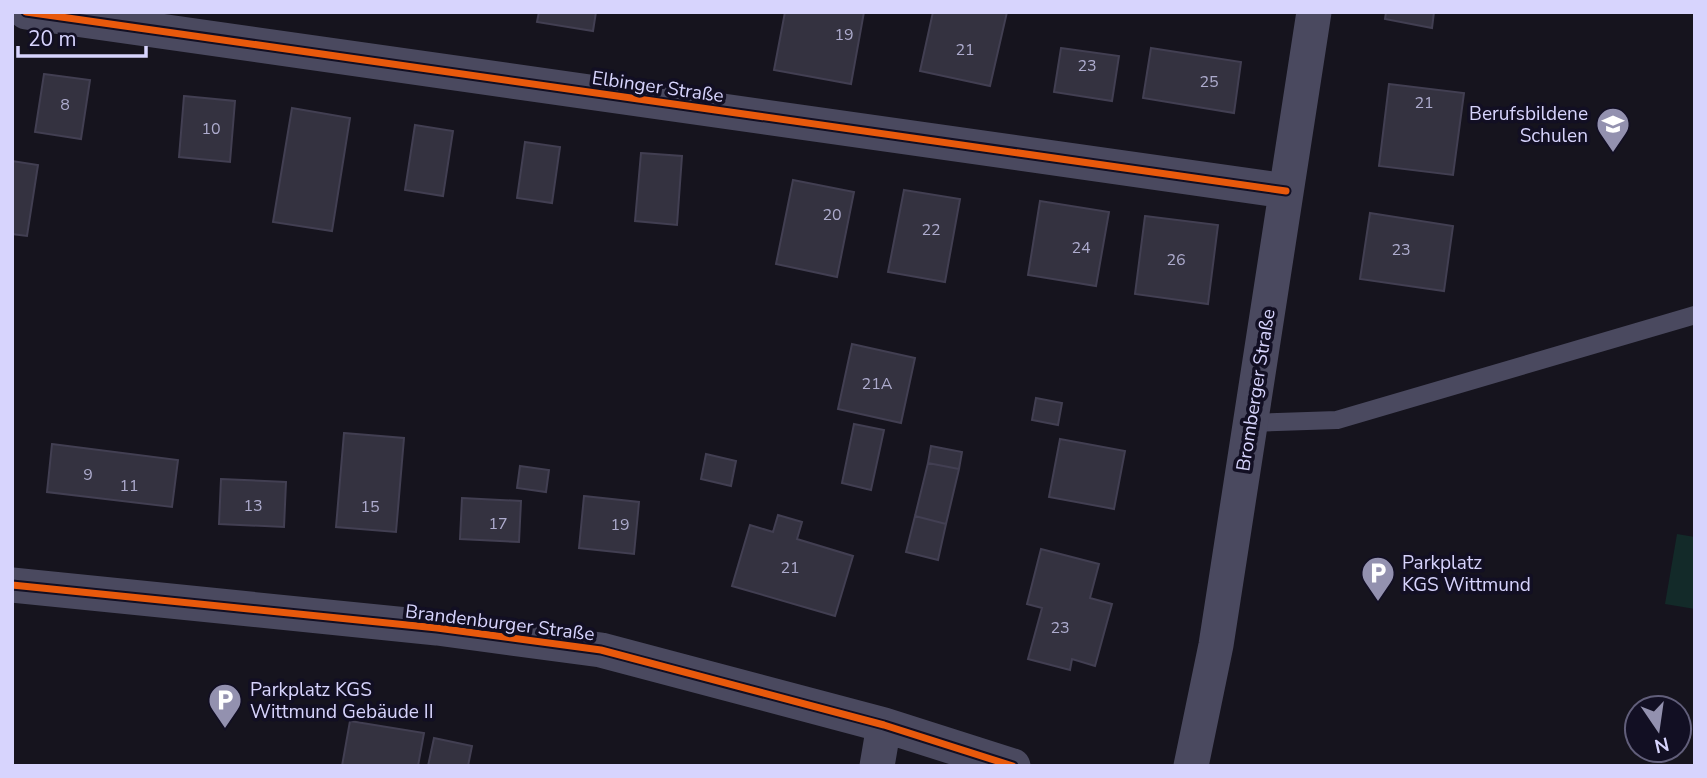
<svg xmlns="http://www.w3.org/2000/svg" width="1707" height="778" font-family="'Nunito Sans',sans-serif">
  <rect width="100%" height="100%" fill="#16141e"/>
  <path fill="#132a29" d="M1677 534 1695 537V609L1665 604Z"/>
  <path fill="#343240" stroke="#423f52" stroke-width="2" d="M539 12H596L593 31 537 22Z
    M785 12H864L851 84 774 70Z
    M933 12H1007L990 86 920 71Z
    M1386 12H1434L1432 28 1385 19Z
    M1061 48 1119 56 1112 101 1054 92Z
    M1151 48 1241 62 1234 113 1143 98Z
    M44 74 90 80 81 139 35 132Z
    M1389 84 1464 93 1453 175 1379 166Z
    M184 96 235 101 230 162 179 157Z
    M292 108 350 118 332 231 273 222Z
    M415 125 453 131 443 196 405 190Z
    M525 142 560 147 552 203 517 198Z
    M641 153 682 156 677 225 635 221Z
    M12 161 38 165 27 236 12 234Z
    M793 180 854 192 837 277 776 264Z
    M904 190 960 199 945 282 888 272Z
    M1040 201 1109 212 1096 286 1028 275Z
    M1370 213 1453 226 1444 291 1360 279Z
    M1145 216 1218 225 1208 304 1135 294Z
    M852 344 915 358 901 423 838 409Z
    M1036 398 1062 403 1058 425 1032 420Z
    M854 424 884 430 871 490 842 483Z
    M344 433 404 438 396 532 336 527Z
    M1060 439 1125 451 1114 509 1049 497Z
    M52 444 178 460 172 507 47 492Z
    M931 446 962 452 959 469 928 463Z
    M706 454 736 461 731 486 701 479Z
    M928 463 959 469 946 524 915 516Z
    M520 466 549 470 546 492 517 488Z
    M221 479 286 482 284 527 219 524Z
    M584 496 639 502 634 554 579 548Z
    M462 498 521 501 519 542 460 539Z
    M778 515 802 522 797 539 853 556 835 616 732 586 750 525 773 532Z
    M915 516 946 524 938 560 906 552Z
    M1041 549 1099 564 1090 598 1112 604 1095 666 1072 659 1070 670 1028 659 1042 608 1027 604Z
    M350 721 424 733 418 766H342Z
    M434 738 472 746 468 766H428Z"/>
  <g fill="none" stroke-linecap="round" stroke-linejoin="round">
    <path stroke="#4a495f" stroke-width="18" d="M1249 423 1337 420 1695 315"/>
    <path stroke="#4a495f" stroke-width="35" d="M26 12 1286 191
      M12 585 437 628 601 650 884 725 1013 766
      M877 766 884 725
      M1191 766 1216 645 1314 12"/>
    <defs>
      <path id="cycleway" d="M26 12 1286 191
        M12 585 437 628 601 650 884 725 1013 766"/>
    </defs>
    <use href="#cycleway" stroke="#120f23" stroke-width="11"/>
    <use href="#cycleway" stroke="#e8590c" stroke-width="7"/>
  </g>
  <defs>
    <symbol id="school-pin" viewBox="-11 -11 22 30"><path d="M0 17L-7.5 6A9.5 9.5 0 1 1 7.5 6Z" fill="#9391af" stroke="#120f23"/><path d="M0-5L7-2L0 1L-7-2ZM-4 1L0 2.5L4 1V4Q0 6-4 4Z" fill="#fff"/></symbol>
    <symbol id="parking-pin" viewBox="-11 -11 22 30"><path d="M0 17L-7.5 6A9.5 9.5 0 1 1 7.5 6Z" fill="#9391af" stroke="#120f23"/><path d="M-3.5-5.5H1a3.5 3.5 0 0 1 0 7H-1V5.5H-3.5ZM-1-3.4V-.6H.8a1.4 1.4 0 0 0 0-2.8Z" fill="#fff"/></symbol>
  </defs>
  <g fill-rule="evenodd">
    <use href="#school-pin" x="1594" y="105" width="38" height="52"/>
    <use href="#parking-pin" x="1359" y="554" width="38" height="52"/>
    <use href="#parking-pin" x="206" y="681" width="38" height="52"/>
  </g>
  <g text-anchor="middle" stroke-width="7" stroke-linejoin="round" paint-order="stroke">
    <g font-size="16" fill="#aeacce">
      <text x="844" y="40">19</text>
      <text x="965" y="55">21</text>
      <text x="1087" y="71">23</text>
      <text x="1209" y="87">25</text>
      <text x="1424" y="108">21</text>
      <text x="65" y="110">8</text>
      <text x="211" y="134">10</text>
      <text x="832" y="220">20</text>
      <text x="931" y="235">22</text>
      <text x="1081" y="253">24</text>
      <text x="1401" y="255">23</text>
      <text x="1176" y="265">26</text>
      <text x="877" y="389">21A</text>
      <text x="88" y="480">9</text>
      <text x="129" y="491">11</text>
      <text x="253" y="511">13</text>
      <text x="370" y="512">15</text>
      <text x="498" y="529">17</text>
      <text x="620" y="530">19</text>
      <text x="790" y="573">21</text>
      <text x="1060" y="633">23</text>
    </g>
    <g font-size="19" fill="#d7d4fd" stroke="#120f23">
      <text transform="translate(658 86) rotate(8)" y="7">Elbinger Straße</text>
      <text transform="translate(1255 390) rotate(-81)" y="7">Bromberger Straße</text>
      <text transform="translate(500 622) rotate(7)" y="7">Brandenburger Straße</text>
    </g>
    <g font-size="19" fill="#d7d4fd" stroke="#120f23" text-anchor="start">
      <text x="1588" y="120" text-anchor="end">Berufsbildene<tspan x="1588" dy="22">Schulen</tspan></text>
      <text x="1402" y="569">Parkplatz<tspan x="1402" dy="22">KGS Wittmund</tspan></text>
      <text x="250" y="696">Parkplatz KGS<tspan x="250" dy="22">Wittmund Gebäude II</tspan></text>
    </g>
  </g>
  <rect width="1707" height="778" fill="none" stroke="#d7d4fd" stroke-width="28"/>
  <g transform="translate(1658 729) rotate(167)"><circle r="33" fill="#120f23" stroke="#615e7a" stroke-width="2"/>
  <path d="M0-5L12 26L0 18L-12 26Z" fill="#9391af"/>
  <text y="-10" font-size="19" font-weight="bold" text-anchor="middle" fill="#d7d4fd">N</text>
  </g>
  <path d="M18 46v10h128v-10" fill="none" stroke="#d7d4fd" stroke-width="3.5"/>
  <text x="28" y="46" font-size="21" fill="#d7d4fd" stroke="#120f23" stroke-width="5" paint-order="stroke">20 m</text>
</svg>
